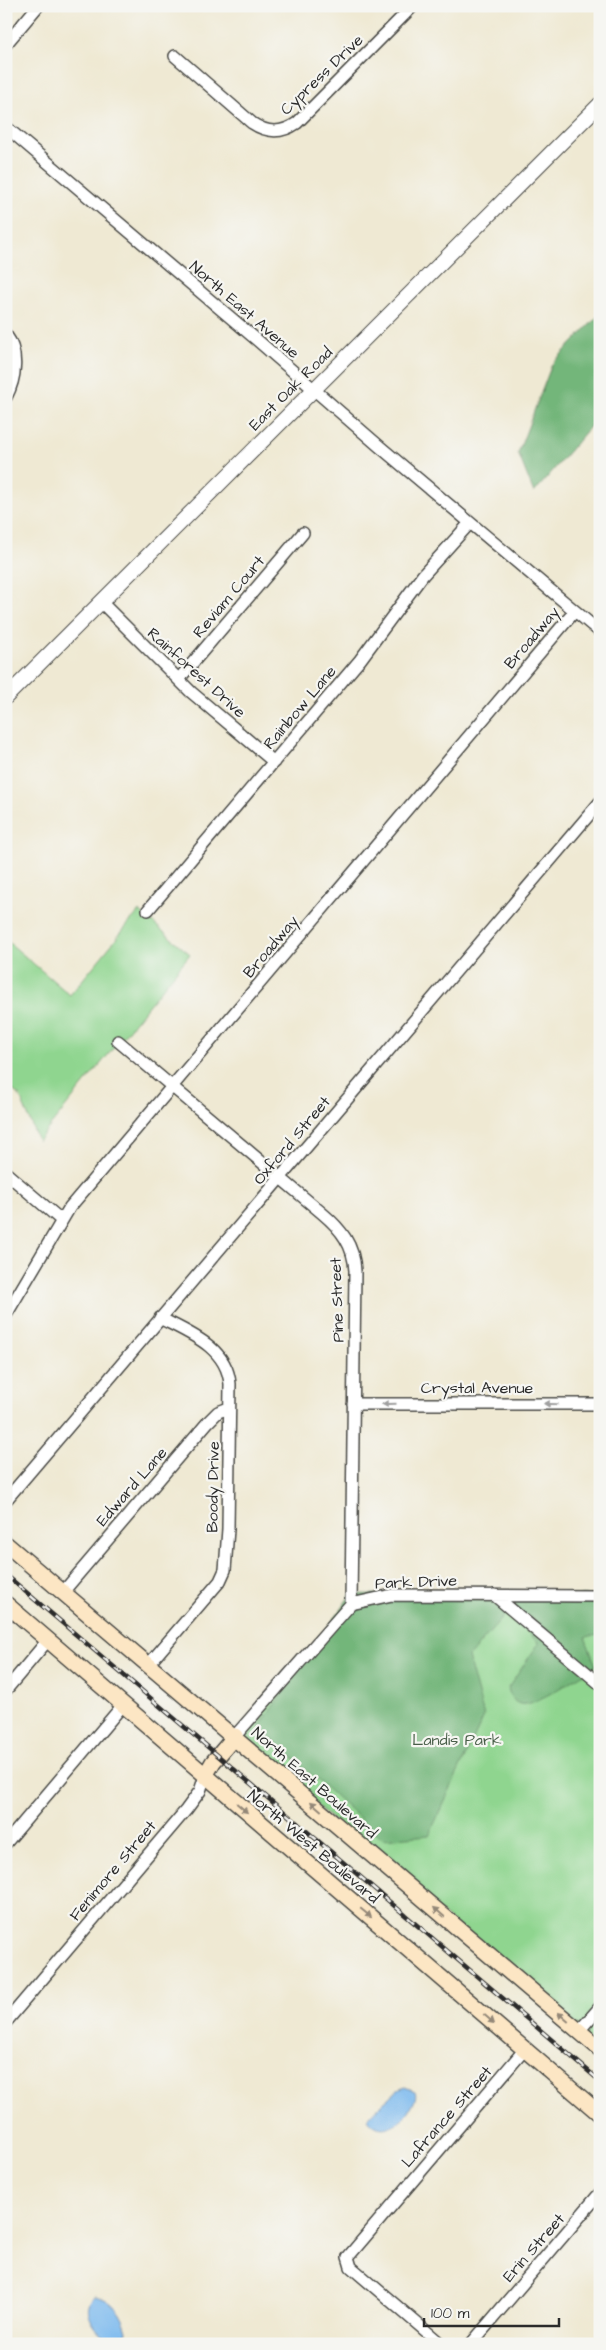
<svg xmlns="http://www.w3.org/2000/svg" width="606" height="2350" font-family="'Architects Daughter',sans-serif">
  <rect width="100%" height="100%" fill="#f6f6f2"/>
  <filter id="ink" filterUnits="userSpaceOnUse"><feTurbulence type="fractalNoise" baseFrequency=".02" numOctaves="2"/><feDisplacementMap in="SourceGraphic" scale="10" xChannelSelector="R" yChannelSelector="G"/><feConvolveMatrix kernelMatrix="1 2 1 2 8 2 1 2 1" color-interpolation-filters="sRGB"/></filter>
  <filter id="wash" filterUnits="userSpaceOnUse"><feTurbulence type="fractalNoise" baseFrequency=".0096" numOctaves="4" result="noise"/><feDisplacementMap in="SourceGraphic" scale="20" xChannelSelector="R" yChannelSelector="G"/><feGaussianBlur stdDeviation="1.12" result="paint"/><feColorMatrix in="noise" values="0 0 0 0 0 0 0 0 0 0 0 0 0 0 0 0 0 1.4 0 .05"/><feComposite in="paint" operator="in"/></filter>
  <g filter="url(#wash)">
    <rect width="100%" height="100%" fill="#efe9d3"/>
    <path fill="#8fd58f" stroke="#5d805d" d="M139 911 190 954 38 1141 20 1096 6 1085V940L70 995Z
      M600 1596V2049L235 1736 331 1625Z"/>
    <path fill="#73b67a" stroke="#4f7052" d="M600 314V415L534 493 518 453 552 364Z
      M351 1594 600 1596V1635L585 1637 596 1666C579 1675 543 1701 526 1704 515 1706 510 1697 508 1688L539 1643 507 1613 468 1657 484 1716 429 1835 383 1839 259 1727Z"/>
    <path fill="#7bb9ee" stroke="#53728c" d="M405 2087 415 2091C421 2104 387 2146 368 2119L369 2116 398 2090Z
      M95 2296C113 2299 123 2315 127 2331L121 2342C102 2344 76 2310 95 2296Z"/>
  </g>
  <g filter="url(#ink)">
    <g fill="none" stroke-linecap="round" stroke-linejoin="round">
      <defs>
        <path id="minor" d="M6 44 38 6
          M175 56 252 123C267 133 281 134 297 123L413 6
          M6 127 257 340 379 446 600 632
          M6 335C19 352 16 379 6 397
          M101 602 191 692 274 762
          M179 679 303 533
          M148 910 360 660 423 575 470 523
          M118 1041 322 1213C341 1229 354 1245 355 1271L351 1604
          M6 1173 61 1220
          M6 1315 70 1207 575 611
          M353 1404H600
          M6 1500 600 802
          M63 1592 208 1422 218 1412 229 1408
          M494 1595 600 1684
          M149 1664 220 1581 225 1570 228 1529 230 1384C227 1347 189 1333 160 1318
          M6 1690 48 1640
          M235 1736 351 1604 392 1595 600 1596
          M6 1843 123 1705
          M6 2022 186 1810 200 1791 205 1776
          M579 2031 600 2007
          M441 2344 351 2267 348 2257 525 2049
          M471 2344 600 2193"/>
        <path id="tertiary" d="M6 697 600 104"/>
        <path id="secondary" d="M6 1544 600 2049
          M6 1604 600 2114
          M205 1776 213 1762 235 1736"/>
      </defs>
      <use href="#minor" stroke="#484844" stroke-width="14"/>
      <use href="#tertiary" stroke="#484844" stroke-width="16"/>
      <use href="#secondary" stroke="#484844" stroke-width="18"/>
      <use href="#minor" stroke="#fff" stroke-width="11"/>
      <use href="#tertiary" stroke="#fff" stroke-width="14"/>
      <use href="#secondary" stroke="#fce6c4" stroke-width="15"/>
      <defs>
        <path id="rail" d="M6 1575 600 2081"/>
      </defs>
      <use href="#rail" stroke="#2b2b2b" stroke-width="4.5"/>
      <use href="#rail" stroke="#f6f6f2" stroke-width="2.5" stroke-dasharray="8" stroke-linecap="butt"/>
    </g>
    <defs><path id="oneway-solid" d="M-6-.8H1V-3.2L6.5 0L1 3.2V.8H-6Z" transform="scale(1.25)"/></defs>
    <g fill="#a0a0a0">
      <use href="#oneway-solid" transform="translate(389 1404) rotate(179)"/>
      <use href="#oneway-solid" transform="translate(551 1404) rotate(-179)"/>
    </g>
    <g fill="#948878">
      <use href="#oneway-solid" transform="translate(316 1806) rotate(-139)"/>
      <use href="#oneway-solid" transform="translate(242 1808) rotate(41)"/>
      <use href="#oneway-solid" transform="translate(439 1912) rotate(-139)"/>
      <use href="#oneway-solid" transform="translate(366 1913) rotate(40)"/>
      <use href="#oneway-solid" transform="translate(563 2017) rotate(-139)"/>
      <use href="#oneway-solid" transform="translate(489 2019) rotate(41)"/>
    </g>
  </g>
  <g text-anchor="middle" stroke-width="4.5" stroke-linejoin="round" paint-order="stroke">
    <g font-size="16" fill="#2b2b2b" stroke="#f6f6f2">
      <text transform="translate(321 74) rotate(-44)" y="6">Cypress Drive</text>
      <text transform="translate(245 309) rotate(41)" y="6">North East Avenue</text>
      <text transform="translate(290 388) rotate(-45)" y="6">East Oak Road</text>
      <text transform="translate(228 596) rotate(-50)" y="6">Reviam Court</text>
      <text transform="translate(531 637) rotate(-50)" y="6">Broadway</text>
      <text transform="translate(197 672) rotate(42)" y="6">Rainforest Drive</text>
      <text transform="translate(299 707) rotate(-50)" y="6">Rainbow Lane</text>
      <text transform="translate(270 946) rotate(-50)" y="6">Broadway</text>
      <text transform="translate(291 1140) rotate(-50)" y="6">Oxford Street</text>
      <text transform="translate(336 1300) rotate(-92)" y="6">Pine Street</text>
      <text x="477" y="1393">Crystal Avenue</text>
      <text transform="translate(131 1486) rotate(-49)" y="6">Edward Lane</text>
      <text transform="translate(212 1487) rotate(-89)" y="6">Boody Drive</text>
      <text transform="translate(416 1581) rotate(-2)" y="6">Park Drive</text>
      <text transform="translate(315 1782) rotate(41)" y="6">North East Boulevard</text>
      <text transform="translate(314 1846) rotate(40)" y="6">North West Boulevard</text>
      <text transform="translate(112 1870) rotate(-50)" y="6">Fenimore Street</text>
      <text transform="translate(446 2116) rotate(-49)" y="6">Lafrance Street</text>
      <text transform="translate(533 2247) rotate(-49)" y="6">Erin Street</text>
    </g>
    <g font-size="16" fill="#495e49" stroke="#f6f6f2">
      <text x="457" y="1745">Landis Park</text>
    </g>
  </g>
  <rect width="606" height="2350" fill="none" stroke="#f6f6f2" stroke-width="25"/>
  <path d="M424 2318v8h135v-8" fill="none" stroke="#2b2b2b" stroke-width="2.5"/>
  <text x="431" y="2318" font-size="15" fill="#2b2b2b" stroke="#f6f6f2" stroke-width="4" paint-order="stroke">100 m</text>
</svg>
